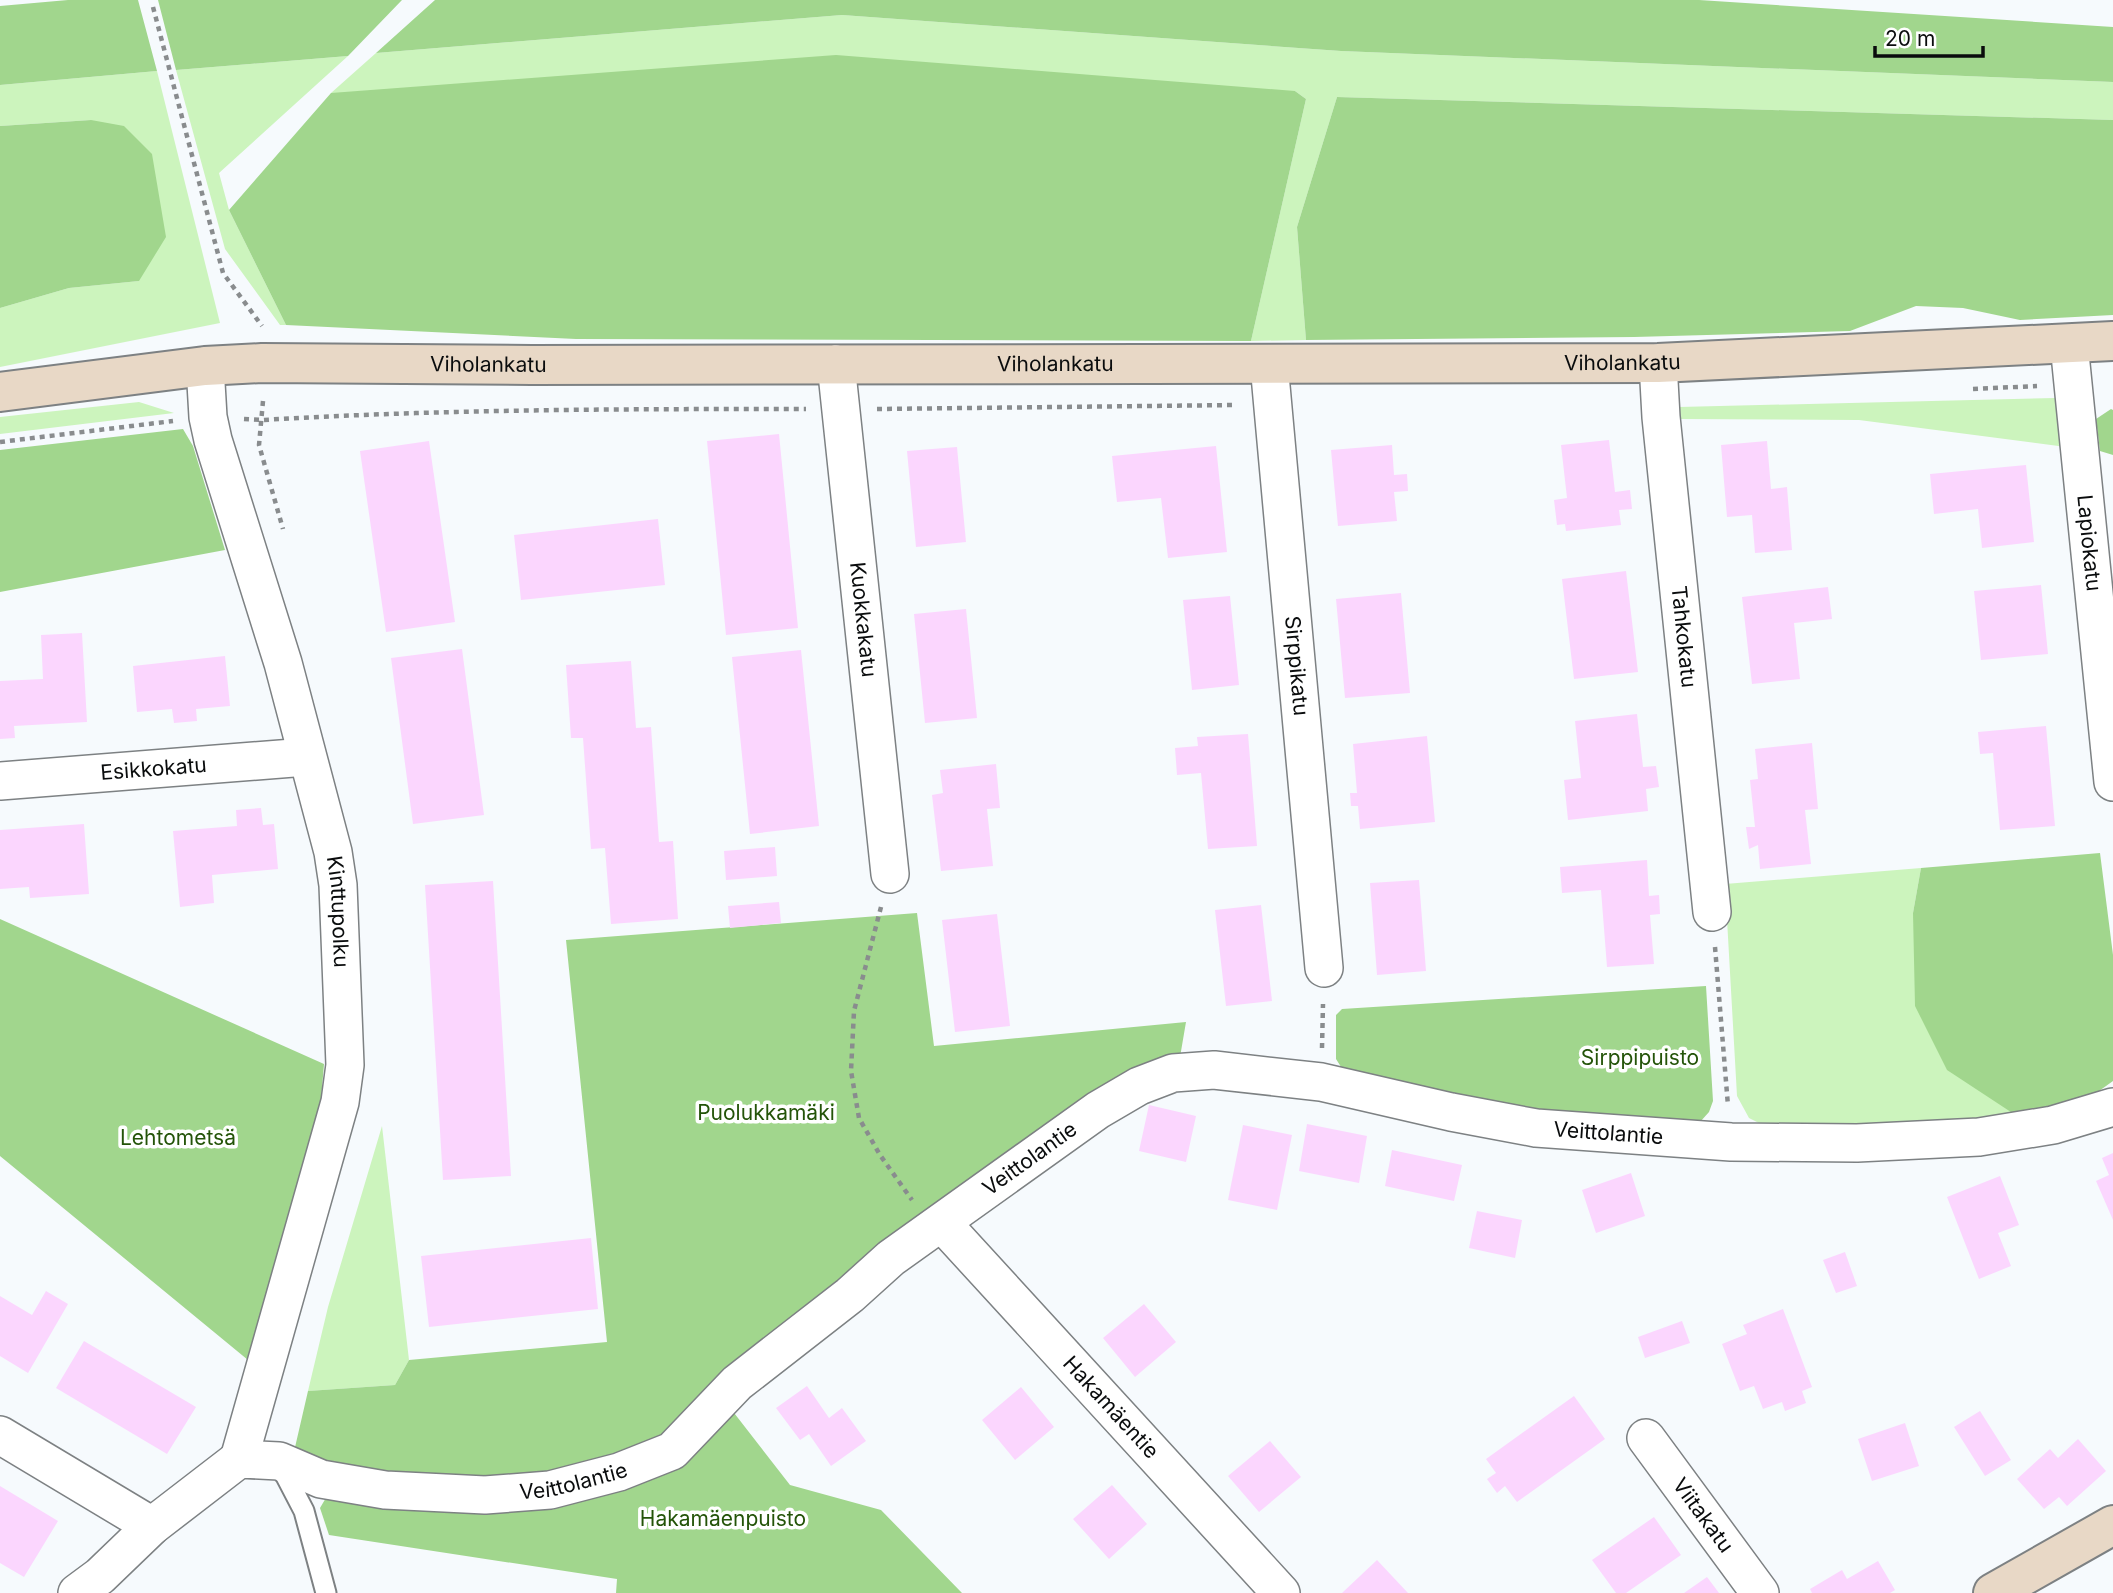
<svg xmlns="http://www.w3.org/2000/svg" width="2113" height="1593" font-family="Inter,sans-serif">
  <rect width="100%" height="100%" fill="#f6fafd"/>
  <path fill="#ccf4bd" d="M842 15 1341 51 2113 82V120L1337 97 1297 227 1306 340 1251 341 1306 99 1295 91 331 93 376 53Z
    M348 56 219 173 229 210 286 325H280L225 249 176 70Z
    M157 71 220 323 0 367V308L69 288 139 281 91 120 0 126V85Z
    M2055 398 2062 413 2066 447 1859 420 1679 419V407Z
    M139 402 174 413 0 434V417Z
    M1921 868 1913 913 2020 1118 1866 1126 1767 1127 1749 1118 1737 1096 1725 884Z
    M382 1126 409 1360 395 1385 308 1391 328 1307Z"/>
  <path fill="#a1d68d" d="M68 0H138L157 71 0 85V6Z
    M158 0H402L348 56 176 70Z
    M435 0H1699L2113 27V82L1341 51 842 15 376 53Z
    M836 55 1295 91 1306 99 1251 341 576 339 286 325 229 210 331 93Z
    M1337 97 2113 120V315L2020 320 1963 308 1916 306 1850 331 1634 337 1306 340 1297 227Z
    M91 120 124 126 152 154 166 237 139 281 69 288 0 308V126Z
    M2111 409 2113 410V455L2100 451 2096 419Z
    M183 429 193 446 225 550 0 592V450Z
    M2100 853 2113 955V1081L2099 1091 2020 1118 1947 1070 1915 1006 1913 913 1921 868Z
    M917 913 934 1046 1186 1022 1179 1063 667 1443 547 1479 385 1481 293 1456 308 1391 395 1385 409 1360 607 1342 566 940Z
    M0 919 324 1064 321 1100 248 1360 0 1156Z
    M1706 986 1713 1101 1709 1112 1700 1122 1536 1118 1343 1070 1336 1059V1015L1342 1009Z
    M731 1409 790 1485 881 1510 962 1593H616L617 1579 329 1535 320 1508 327 1496 486 1507Z"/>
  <path fill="#fbd6fe" d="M779 434 798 628 726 635 707 441Z
    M1609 440 1615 492 1630 490 1632 509 1619 510 1621 525 1566 531 1565 524 1557 525 1554 500 1567 498 1561 445Z
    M429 441 455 622 386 632 360 451Z
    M1767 441 1771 489 1787 487 1792 550 1755 553 1752 515 1727 517 1721 445Z
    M1392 445 1394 475 1407 474 1408 491 1394 492 1397 521 1338 526 1331 450Z
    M1216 446 1227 552 1168 558 1161 498 1117 502 1112 456Z
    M957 447 966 542 916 547 907 451Z
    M2026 465 2034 542 1982 548 1978 509 1934 514 1930 474Z
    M658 519 665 585 521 600 514 535Z
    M1626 571 1638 672 1574 679 1562 579Z
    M2041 585 2048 654 1981 660 1974 591Z
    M1828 587 1832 619 1794 623 1800 679 1752 684 1742 597Z
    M1401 593 1410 693 1345 698 1336 599Z
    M1230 596 1239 685 1192 690 1183 600Z
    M966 609 977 718 925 723 914 614Z
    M82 633 87 722 14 726 15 738 0 739V681L43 679 41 635Z
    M462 649 484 815 413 824 391 658Z
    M801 650 819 826 750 834 732 657Z
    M225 656 230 706 196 709 197 721 174 723 172 709 137 712 133 666Z
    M631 661 636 728 651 727 659 842 673 841 678 919 611 924 605 848 591 849 583 738H571L566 665Z
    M1637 714 1643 767 1656 766 1659 787 1646 789 1648 811 1568 820 1564 780 1581 778 1575 721Z
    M2046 726 2055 826 2000 830 1993 753 1980 754 1978 732Z
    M1248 734 1257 846 1208 849 1201 773 1177 775 1175 748 1198 746 1197 737Z
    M1427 736 1435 822 1360 829 1358 806H1351L1350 793H1357L1353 744Z
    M1812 743 1818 809 1805 810 1811 864 1760 869 1758 845 1749 849 1746 827H1755L1750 780 1758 779 1755 749Z
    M996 764 1000 808 987 809 993 866 941 871 932 795 943 793 940 770Z
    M261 808 263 825 274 824 278 869 212 875 214 903 180 907 173 831 237 826 236 810Z
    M84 824 89 894 30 898 29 887 0 889V830Z
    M775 847 777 876 726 880 724 851Z
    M1647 860 1649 896 1659 895 1660 914 1650 915 1654 964 1607 967 1601 890 1562 893 1560 867Z
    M1419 880 1426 971 1377 975 1370 883Z
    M493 881 511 1176 443 1180 425 885Z
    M779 902 781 923 730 928 728 906Z
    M1261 905 1272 1001 1226 1006 1215 910Z
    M997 914 1010 1026 955 1032 942 920Z
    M1149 1105 1196 1116 1186 1162 1139 1151Z
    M1307 1124 1367 1136 1359 1183 1299 1171Z
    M1243 1125 1292 1135 1277 1210 1228 1200Z
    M1392 1150 1462 1165 1454 1201 1385 1186Z
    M2113 1153V1220L2096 1181 2109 1175 2102 1158Z
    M1631 1173 1645 1216 1596 1233 1582 1190Z
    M2000 1176 2019 1225 1998 1233 2011 1266 1979 1279 1947 1197Z
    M1477 1211 1522 1220 1515 1258 1469 1248Z
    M591 1238 598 1309 429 1327 421 1256Z
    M1845 1252 1857 1286 1836 1293 1823 1260Z
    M46 1291 68 1304 28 1373 0 1356V1296L32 1315Z
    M1144 1304 1176 1342 1135 1377 1103 1338Z
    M1783 1309 1812 1387 1802 1391 1806 1403 1785 1411 1782 1402 1763 1409 1754 1386 1740 1391 1722 1344 1747 1334 1743 1325Z
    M1682 1321 1690 1343 1645 1358 1638 1337Z
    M84 1341 196 1407 167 1454 56 1388Z
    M807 1386 829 1418 842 1408 866 1441 831 1466 809 1434 800 1440 776 1408Z
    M1021 1387 1054 1427 1015 1460 982 1420Z
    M1574 1396 1605 1439 1517 1502 1505 1486 1497 1493 1487 1479 1496 1473 1486 1459Z
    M1980 1411 2011 1460 1985 1476 1954 1427Z
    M1905 1423 1919 1466 1872 1481 1858 1439Z
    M2078 1439 2106 1471 2067 1506 2059 1497 2044 1509 2017 1479 2050 1449 2058 1458Z
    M1270 1441 1301 1477 1259 1512 1228 1476Z
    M1112 1485 1147 1524 1109 1559 1073 1519Z
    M0 1486 58 1521 24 1577 0 1563Z
    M1654 1517 1681 1555 1626 1593H1616L1592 1560Z
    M1377 1560 1408 1593H1342Z
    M1878 1561 1895 1590 1890 1593H1812L1810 1589 1842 1570 1847 1579Z
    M1707 1577 1719 1593H1684Z"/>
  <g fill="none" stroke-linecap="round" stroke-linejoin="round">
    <defs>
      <path id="lane" d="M279 1463 304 1511 326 1593"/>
      <g id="street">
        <path id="s1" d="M2069 344 2113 782"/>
        <path id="s2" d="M1658 363 1661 417 1712 912"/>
        <path id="s3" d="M836 364 890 874"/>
        <path id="s4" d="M1269 364 1324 968"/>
        <path id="s5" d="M205 366 208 417 213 440 283 663 333 852 338 885 345 1065 340 1102 239 1459"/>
        <path id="s6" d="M0 781 306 757"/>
        <path id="s7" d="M942 1223 1281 1593"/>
        <path d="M0 1435 152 1526"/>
        <path id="s8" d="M1646 1438 1760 1593"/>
        <path id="s9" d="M77 1593 100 1576 152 1526 239 1459 279 1461 321 1479 385 1490 485 1495 550 1490 619 1472 672 1451 737 1383 850 1295 891 1258 1098 1110 1139 1086 1173 1073 1214 1070 1321 1082 1451 1112 1536 1128 1731 1142 1857 1143 1979 1137 2053 1125 2113 1107"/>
      </g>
      <g id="secondary">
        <path id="s10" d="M0 392 205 366 262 363 532 365 1658 363 2113 341"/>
        <path d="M1993 1593 2113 1525"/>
      </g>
    </defs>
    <use href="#lane" stroke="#7d8183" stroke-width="23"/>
    <use href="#street" stroke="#7d8183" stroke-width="40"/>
    <use href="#secondary" stroke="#7d8183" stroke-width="42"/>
    <path stroke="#898c8e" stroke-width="4.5" stroke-dasharray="5 5" stroke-linecap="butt" d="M153 7 223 273 262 326
      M1973 389 2037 386
      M263 401 259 445 283 529
      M877 409 1236 405
      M244 419 263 420C444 409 625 409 806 409
      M0 442 173 421
      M881 907 854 1011 851 1071 859 1118 880 1155 912 1200
      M1715 947 1728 1106
      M1322 1048 1323 1004"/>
    <use href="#lane" stroke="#fff" stroke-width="19"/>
    <use href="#street" stroke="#fff" stroke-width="37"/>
    <use href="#secondary" stroke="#e8d8c6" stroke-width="38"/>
  </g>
  <g text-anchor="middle" stroke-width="7" stroke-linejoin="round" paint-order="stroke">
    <g font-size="21" fill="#0a0c0d" stroke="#fff">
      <text dy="7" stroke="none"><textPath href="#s10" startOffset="1624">Viholankatu</textPath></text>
      <text dy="7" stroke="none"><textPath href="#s10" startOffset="490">Viholankatu</textPath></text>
      <text dy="7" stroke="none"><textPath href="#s10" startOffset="1057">Viholankatu</textPath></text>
      <text dy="7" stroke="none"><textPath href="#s1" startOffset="200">Lapiokatu</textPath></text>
      <text dy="7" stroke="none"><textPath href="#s3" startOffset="257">Kuokkakatu</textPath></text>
      <text dy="7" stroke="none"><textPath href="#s2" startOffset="275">Tahkokatu</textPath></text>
      <text dy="7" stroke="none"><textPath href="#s4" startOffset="303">Sirppikatu</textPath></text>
      <text dy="7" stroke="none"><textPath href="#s6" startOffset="154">Esikkokatu</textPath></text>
      <text dy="7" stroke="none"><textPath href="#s5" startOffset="564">Kinttupolku</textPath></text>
      <text dy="7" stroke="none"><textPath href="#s9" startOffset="1727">Veittolantie</textPath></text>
      <text dy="7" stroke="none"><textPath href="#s9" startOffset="1118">Veittolantie</textPath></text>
      <text dy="7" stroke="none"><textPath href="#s7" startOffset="250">Hakamäentie</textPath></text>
      <text dy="7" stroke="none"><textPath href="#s9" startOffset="551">Veittolantie</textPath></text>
      <text dy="7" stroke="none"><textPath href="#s8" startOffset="96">Viitakatu</textPath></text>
    </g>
    <g font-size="21" fill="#245409" stroke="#fff">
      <text x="1640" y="1065">Sirppipuisto</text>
      <text x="766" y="1120">Puolukkamäki</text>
      <text x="178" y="1145">Lehtometsä</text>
      <text x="723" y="1526">Hakamäenpuisto</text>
    </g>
  </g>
  <path d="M1875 46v10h108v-10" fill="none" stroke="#0a0c0d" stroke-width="3.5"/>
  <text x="1885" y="46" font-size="21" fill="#0a0c0d" stroke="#ffffff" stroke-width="5" paint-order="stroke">20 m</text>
</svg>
